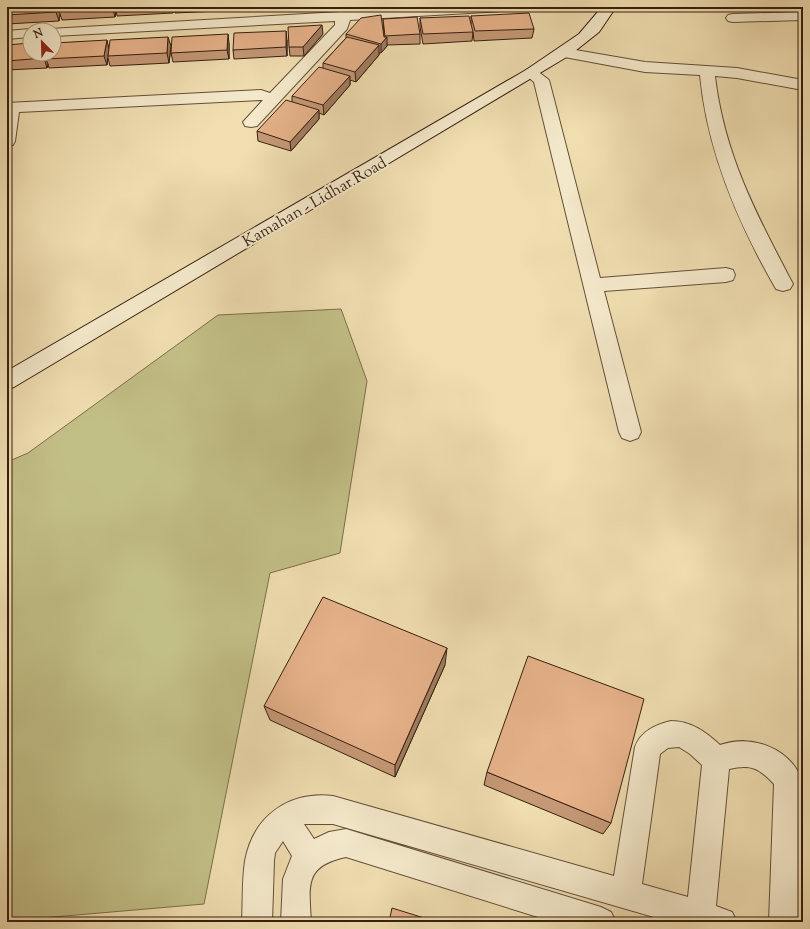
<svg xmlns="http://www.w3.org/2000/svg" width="810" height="929" font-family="'Sorts Mill Goudy',serif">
  <rect width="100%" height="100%" fill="#f0deb1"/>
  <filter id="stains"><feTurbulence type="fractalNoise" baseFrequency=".005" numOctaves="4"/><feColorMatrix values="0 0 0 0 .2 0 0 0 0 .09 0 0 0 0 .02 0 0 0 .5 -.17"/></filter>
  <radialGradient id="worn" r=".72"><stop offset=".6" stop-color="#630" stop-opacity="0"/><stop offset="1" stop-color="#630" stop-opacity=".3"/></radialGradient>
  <path fill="#c2bf86" stroke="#7c6f4c" d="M341 309 367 381 340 553 270 573 204 904 7 921V462L28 453 218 315Z"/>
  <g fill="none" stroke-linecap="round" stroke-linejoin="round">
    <defs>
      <path id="street" d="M425 7H510L508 10 503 11 350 20 347 29 257 126 251 127 245 126 243 122 263 100H261L19 112 15 141 13 145 7 146V103L261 90 270 93 335 25V21L54 36V30H48L49 29Z
        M803 12V20L733 22 728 21 726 18 728 15 733 14Z
        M30 29 35 30H30V37L7 39V31Z
        M564 48 645 62 737 68 803 80V90L737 78 715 76C724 154 757 216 793 284L790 289 783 291 776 289C738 223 707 151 700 75L645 72 559 56 556 53 559 50Z
        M531 68 536 70 549 80 600 278 726 268 733 270 735 275 733 280 726 282 604 291 641 432 638 438 630 441 622 438 619 432 534 82 523 73 526 70Z
        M671 721C691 721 706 732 720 745 751 734 788 747 802 779L799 922H769L774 784C759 768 751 764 729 769L716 906 732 912 737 922H671L333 824H304L314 839 329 832 346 829 601 907 611 912 616 922H554L346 857C304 866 309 885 311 922H281L283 879 292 856 283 841 275 853 274 861 272 922H242C243 902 242 881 245 861 253 816 289 791 333 796L614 876 635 747C641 731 655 725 671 721ZM679 747 690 754 702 765 688 897 642 884 660 754 668 748Z"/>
      <path id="secondary" d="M602 7H616L599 32 570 55 14 387 7 389V371L526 70 579 34Z"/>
    </defs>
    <use href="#street" stroke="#644f39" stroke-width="2"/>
    <use href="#secondary" stroke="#361f11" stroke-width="2"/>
    <use href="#street" fill="#f5eacc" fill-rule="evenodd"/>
    <use href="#secondary" fill="#f5eacc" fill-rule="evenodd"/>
  </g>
  <path fill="#c69977" stroke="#361f11" d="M7 7H174L173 13 117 16 116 10 115 17 62 20 60 14 59 21 7 24Z
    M174 7H218V11L175 13Z
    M219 7H269V8L220 11Z
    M271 7H302L271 9Z
    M471 16 534 29 532 38 474 41 473 32 472 41 423 44 420 27V18L471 24Z
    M383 19 420 34V44L387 45V46L381 53H379V55L356 82 350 80V85L324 115 319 113V119L291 151 258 141 257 131 292 102V96L323 68V63L346 38V34L384 37Z
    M323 34 304 56H290L289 47Z
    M287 40V56L234 59 233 50Z
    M229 43V59L173 62 171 53Z
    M7 45 30 54 109 48 171 46 169 63 110 66 108 58 107 65 49 68 48 64 47 68 7 70Z
    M445 665 395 777 270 720 264 706Z
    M487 772 611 823 603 834 484 785Z"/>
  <path fill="#a17d61" stroke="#361f11" d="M57 7H61L59 11 60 14 59 21 56 12Z
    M112 7H115L116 10 115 17Z
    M322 25 323 34 304 56 303 47Z
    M286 31 287 40V56L286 47Z
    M228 34 229 43V59L227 50Z
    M168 37 171 46 169 63 167 53Z
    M387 37V46L381 53V44Z
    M107 40 109 49 108 56 107 65 104 56Z
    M379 45V55L356 82 355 72Z
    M44 54H50L46 59 48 64 47 68 44 58Z
    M350 76V85L324 115 323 105Z
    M319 110V119L291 151 290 142Z
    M447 648 445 665 395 777V765Z"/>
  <path fill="#e6b28a" stroke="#361f11" d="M7 7H57L56 12 7 15Z
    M60 7H112V8L59 11Z
    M529 13 534 29 475 31 471 16Z
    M381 15 384 37H387L381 44 346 34 361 18Z
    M469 16 473 32 423 34 420 18Z
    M417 17 420 34 385 36 383 19Z
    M322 25 303 47H289L288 27Z
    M286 31V47L233 50 234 33Z
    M228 34 227 50 171 53 172 37Z
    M168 37 167 53 108 56 110 40Z
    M347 37 379 45 355 72 323 63Z
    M107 40 104 56 46 59 47 54H54V43Z
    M30 43V54H44V58L7 61V45Z
    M319 67 350 76 323 105 292 96Z
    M286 100 319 110 290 142 257 131Z
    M323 597 447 648 395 765 264 706Z
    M528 656 644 699 611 823 487 772Z
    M392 908 437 922H389Z"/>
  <g text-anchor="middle" stroke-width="4" stroke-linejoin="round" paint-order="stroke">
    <g font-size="16" fill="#361f11" stroke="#f5eacc">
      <text transform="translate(314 201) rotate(-30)" y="6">Kamahan - Lidhar Road</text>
    </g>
  </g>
  <rect width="810" height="929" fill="none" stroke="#f0deb1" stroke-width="24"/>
  <rect x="8" y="8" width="794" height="913" fill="none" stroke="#361f11" stroke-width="2"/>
  <rect x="12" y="12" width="786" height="905" fill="none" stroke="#361f11"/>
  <g transform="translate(42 42) rotate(337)"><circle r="19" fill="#f5eacc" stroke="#a99981"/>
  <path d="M0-3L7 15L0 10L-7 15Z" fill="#8f2418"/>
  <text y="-6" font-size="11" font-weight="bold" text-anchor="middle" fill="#361f11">N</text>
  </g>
  <rect width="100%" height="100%" filter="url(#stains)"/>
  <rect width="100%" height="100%" fill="url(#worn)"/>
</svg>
